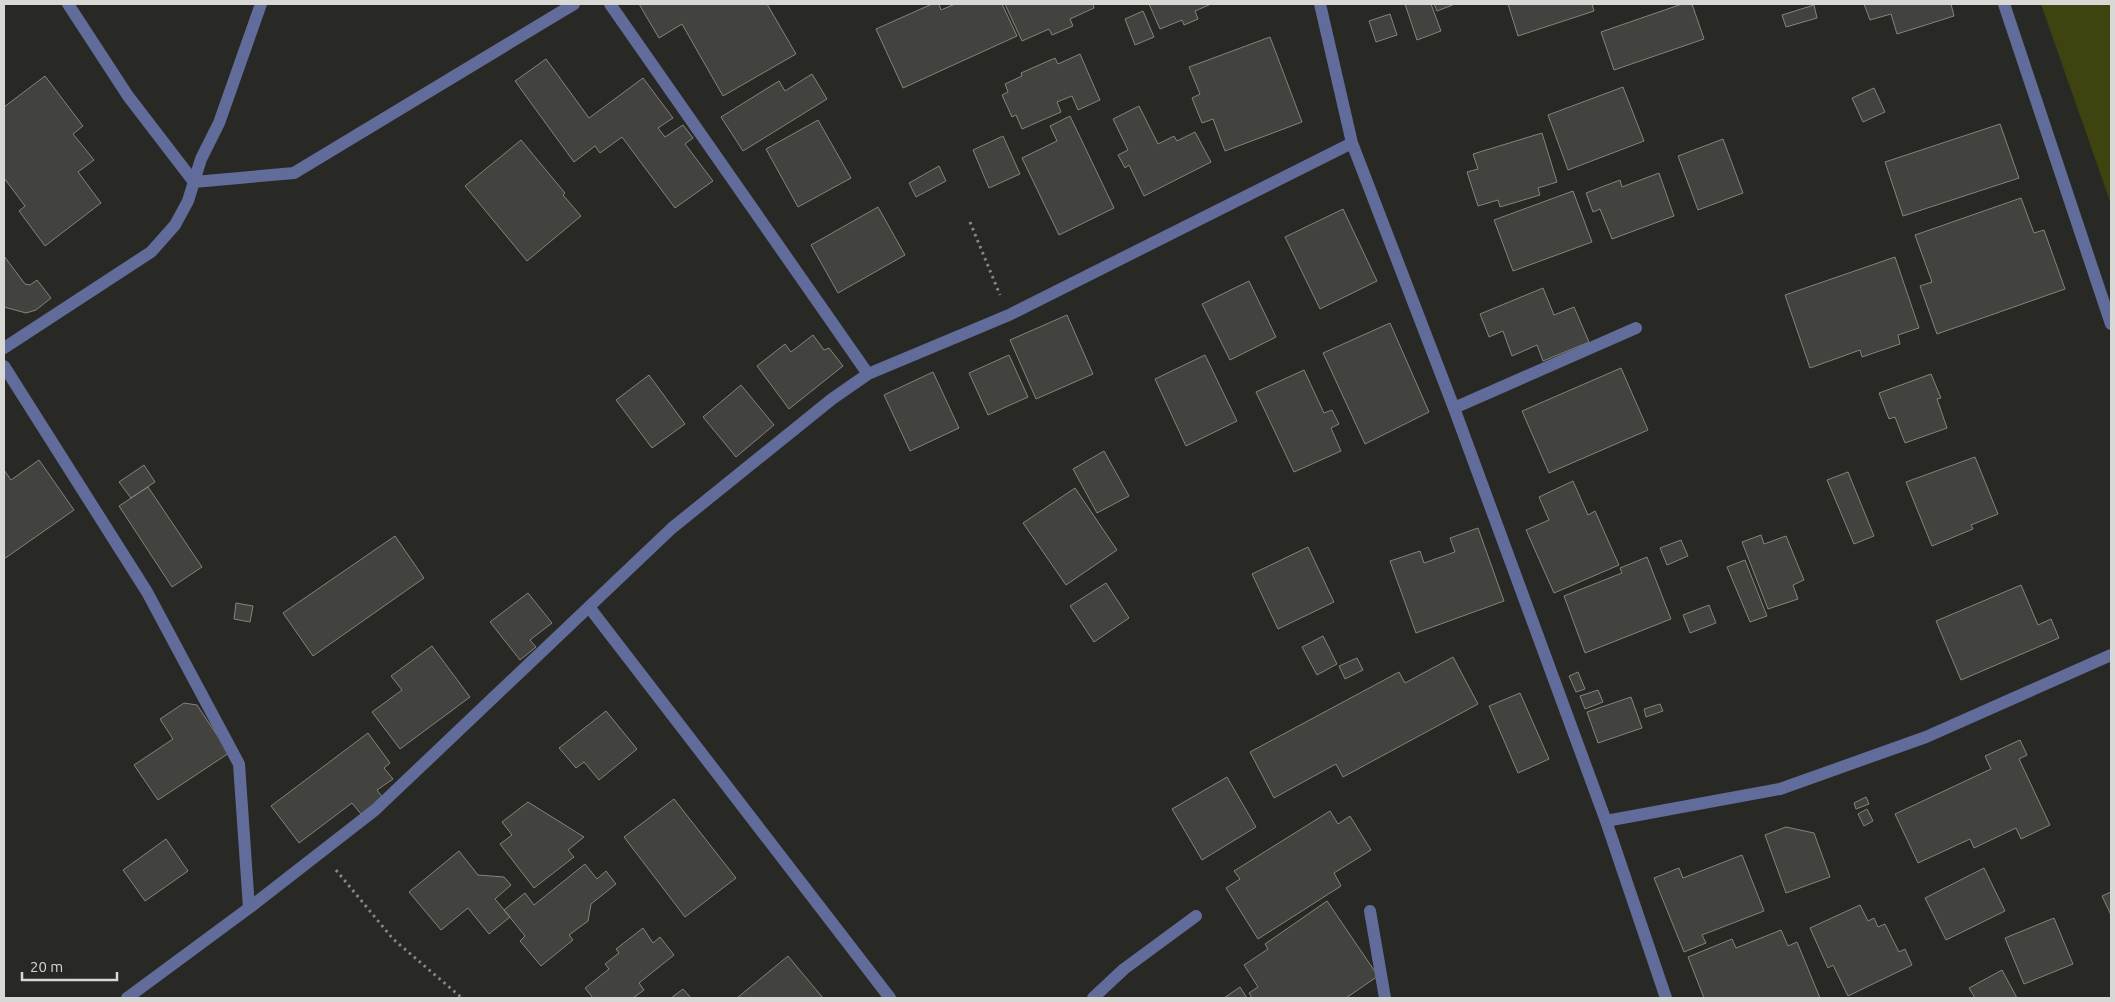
<svg xmlns="http://www.w3.org/2000/svg" width="2115" height="1002" font-family="Ubuntu,sans-serif">
  <rect width="100%" height="100%" fill="#282924"/>
  <path fill="#3f4310" d="M2041 4H2111V204Z"/>
  <path fill="#42433e" stroke="#83847e" d="M639 4H767L796 54 723 96 682 24 659 38Z
    M932 4H939L941 10 955 4H1002L1017 36 903 88 876 29Z
    M1005 4H1093L1094 8 1070 19 1073 26 1052 35 1049 29 1022 41Z
    M1149 4H1211L1195 11 1198 19 1184 25 1182 20 1160 29Z
    M1405 4H1431L1441 31 1417 40Z
    M1434 4H1455L1437 11Z
    M1508 4H1592L1594 11 1518 36Z
    M1682 4H1692L1704 39 1614 70 1601 32Z
    M1864 4H1951L1954 16 1897 34 1891 14 1870 20Z
    M1814 5 1817 18 1786 27 1782 15Z
    M1143 11 1154 37 1135 45 1125 19Z
    M1390 14 1397 35 1376 42 1369 21Z
    M1270 37 1302 122 1225 151 1213 119 1202 123 1192 98 1200 94 1189 67Z
    M1080 54 1100 100 1078 110 1072 96 1057 102 1061 112 1022 129 1016 115 1012 117 1002 95 1008 92 1005 84 1022 76 1021 73 1055 58 1058 64Z
    M546 59 589 118 643 78 673 118 658 128 665 137 683 125 693 138 685 144 713 181 675 208 622 137 600 153 595 146 574 162 515 81Z
    M812 74 827 99 743 151 721 117 779 81 785 91Z
    M45 76 83 126 73 134 94 160 78 172 101 203 45 246 19 211 25 206 4 178V107Z
    M1623 87 1644 141 1568 170 1548 115Z
    M1874 88 1885 112 1863 122 1852 98Z
    M1139 106 1158 144 1174 136 1177 141 1195 132 1211 162 1144 196 1129 165 1125 168 1118 155 1128 150 1113 119Z
    M1070 116 1114 208 1059 235 1022 158 1057 141 1050 126Z
    M818 120 851 178 798 207 766 149Z
    M2000 124 2019 178 1903 216 1885 162Z
    M1542 133 1557 182 1538 188 1540 195 1500 207 1498 200 1478 206 1467 172 1478 169 1473 154Z
    M1003 136 1020 174 989 188 973 150Z
    M1723 139 1743 193 1698 210 1678 156Z
    M521 140 565 193 563 195 581 216 527 261 465 186Z
    M939 166 946 181 916 197 909 183Z
    M1659 173 1674 216 1612 239 1600 209 1593 212 1586 193 1620 180 1622 187Z
    M1573 191 1592 242 1513 271 1494 220Z
    M2021 198 2034 233 2044 230 2065 289 1937 334 1920 286 1932 282 1915 235Z
    M878 207 905 255 838 293 811 245Z
    M1343 209 1377 281 1320 309 1285 237Z
    M4 256 25 284 30 285 37 280 51 298 36 310 26 313 4 307Z
    M1895 257 1919 328 1898 335 1900 344 1862 357 1860 350 1810 368 1785 295Z
    M1249 281 1276 337 1230 360 1202 304Z
    M1543 288 1554 315 1574 307 1589 342 1543 361 1537 345 1512 356 1503 331 1489 337 1480 314Z
    M1067 315 1093 374 1036 399 1010 340Z
    M1390 323 1429 412 1365 444 1323 353Z
    M813 335 824 350 829 348 843 366 789 409 757 366 785 344 791 352Z
    M1009 355 1028 397 988 415 969 373Z
    M1205 355 1237 421 1186 446 1155 379Z
    M1621 368 1648 430 1549 473 1522 411Z
    M1304 370 1324 413 1332 410 1339 424 1331 428 1341 451 1294 472 1256 392Z
    M933 372 959 428 910 451 884 395Z
    M1931 374 1941 398 1937 399 1947 428 1905 443 1895 417 1889 419 1879 393Z
    M649 375 685 424 652 448 616 400Z
    M741 385 774 425 736 457 703 417Z
    M1104 451 1129 496 1097 513 1073 469Z
    M1975 457 1998 514 1971 525 1973 529 1932 546 1906 482Z
    M39 460 74 510 4 559V470L11 480Z
    M144 465 155 482 131 498 119 482Z
    M1848 472 1874 536 1854 544 1827 480Z
    M1573 481 1588 515 1595 511 1619 565 1554 593 1526 530 1549 520 1539 497Z
    M148 487 202 567 172 587 119 506Z
    M1075 488 1117 550 1066 585 1023 523Z
    M1478 528 1504 601 1416 633 1390 561 1420 551 1424 563 1455 552 1450 538Z
    M1761 535 1764 544 1786 536 1804 580 1793 585 1798 599 1768 609 1742 542Z
    M395 536 424 578 313 656 283 613Z
    M1681 540 1688 556 1667 565 1660 548Z
    M1308 547 1334 602 1278 629 1252 574Z
    M1647 557 1671 619 1585 653 1564 596 1622 573 1620 568Z
    M1745 560 1767 616 1750 622 1727 567Z
    M1106 583 1129 618 1094 642 1070 606Z
    M2021 585 2038 625 2051 619 2059 638 1961 680 1936 621Z
    M528 593 552 623 530 640 536 647 520 660 490 622Z
    M236 603 253 606 250 622 234 619Z
    M1709 605 1716 623 1690 633 1683 615Z
    M1323 636 1337 664 1317 675 1302 647Z
    M432 646 470 697 400 749 372 712 402 690 391 676Z
    M1453 657 1478 704 1343 777 1336 764 1274 798 1250 752 1399 672 1405 683Z
    M1357 658 1363 670 1345 679 1339 666Z
    M1578 672 1585 689 1576 692 1569 676Z
    M1598 690 1603 702 1585 709 1580 696Z
    M1520 693 1549 759 1518 773 1489 706Z
    M1631 697 1642 728 1598 743 1587 712Z
    M184 703 197 705 229 753 158 800 134 765 173 739 160 719Z
    M1660 704 1663 711 1646 717 1644 709Z
    M606 711 637 749 599 780 584 762 576 768 559 748Z
    M368 733 390 763 384 768 393 779 377 790 383 798 361 814 352 803 299 843 271 806Z
    M2020 740 2027 755 2019 759 2050 825 2021 839 2016 828 1974 848 1970 839 1918 863 1895 814 1991 769 1985 756Z
    M1227 777 1256 827 1202 860 1172 809Z
    M1866 797 1869 804 1856 809 1854 803Z
    M674 799 736 878 685 917 624 837Z
    M528 802 584 837 568 850 574 857 534 888 500 844 512 835 502 822Z
    M1867 809 1873 821 1864 826 1858 814Z
    M1330 811 1338 824 1350 816 1371 850 1334 873 1341 886 1258 939 1226 888 1240 879 1234 871Z
    M1786 827 1814 833 1830 877 1786 893 1765 835Z
    M166 839 188 871 145 901 123 870Z
    M459 851 478 875 504 877 511 885 495 899 510 917 489 934 468 908 441 930 409 892Z
    M1742 855 1764 911 1702 935 1706 943 1684 952 1654 878 1679 868 1683 878Z
    M585 864 597 879 606 871 616 884 591 904 588 921 569 935 573 940 541 966 520 941 525 936 504 910 525 893 534 905Z
    M1984 868 2005 911 1946 940 1925 898Z
    M2111 892V915L2102 896Z
    M1327 901 1378 976 1346 998H1252L1249 993 1258 987 1244 965 1268 949 1265 944Z
    M1860 905 1868 921 1874 918 1878 927 1885 924 1899 952 1905 949 1912 965 1848 996 1833 965 1828 968 1810 928Z
    M2054 918 2073 964 2024 984 2005 938Z
    M643 928 653 943 660 937 674 955 639 983 644 990 633 998H593L585 988 609 969 605 964 619 953 616 949Z
    M1781 930 1788 946 1797 942 1820 998H1704L1688 957 1732 939 1736 948Z
    M788 956 823 998H737Z
    M2002 970 2017 998H1975L1969 988Z
    M1240 987 1247 998H1224Z
    M683 989 691 998H671Z"/>
  <g fill="none" stroke-linecap="round" stroke-linejoin="round">
    <path stroke="#868682" stroke-width="3" stroke-dasharray="2.5 4" stroke-linecap="butt" d="M970 222 1000 295
      M336 870 393 939 462 998"/>
    <path stroke="#616c9a" stroke-width="12" d="M68 4 128 96 194 182 294 173 574 4
      M610 4 868 374
      M1320 4 1352 143 1454 408 1606 821
      M2004 4 2111 324
      M4 348 151 252 175 225 188 201 201 159 219 123 261 4
      M4 366 147 592 239 764 249 908
      M1454 408 1636 328
      M589 607 890 998
      M1370 911 1385 998
      M127 998 249 908 375 810 672 528 832 399 868 374 1009 315 1352 143
      M1093 998 1124 969 1196 916
      M1666 998 1606 821 1780 789 1926 737 2111 655"/>
  </g>
  <rect width="2115" height="1002" fill="none" stroke="#d8d8d5" stroke-width="10"/>
  <path d="M22 972v8h95v-8" fill="none" stroke="#d8d8d5" stroke-width="2.5"/>
  <text x="30" y="972" font-size="15" fill="#d8d8d5" stroke="#282924" stroke-width="4" paint-order="stroke">20 m</text>
</svg>
